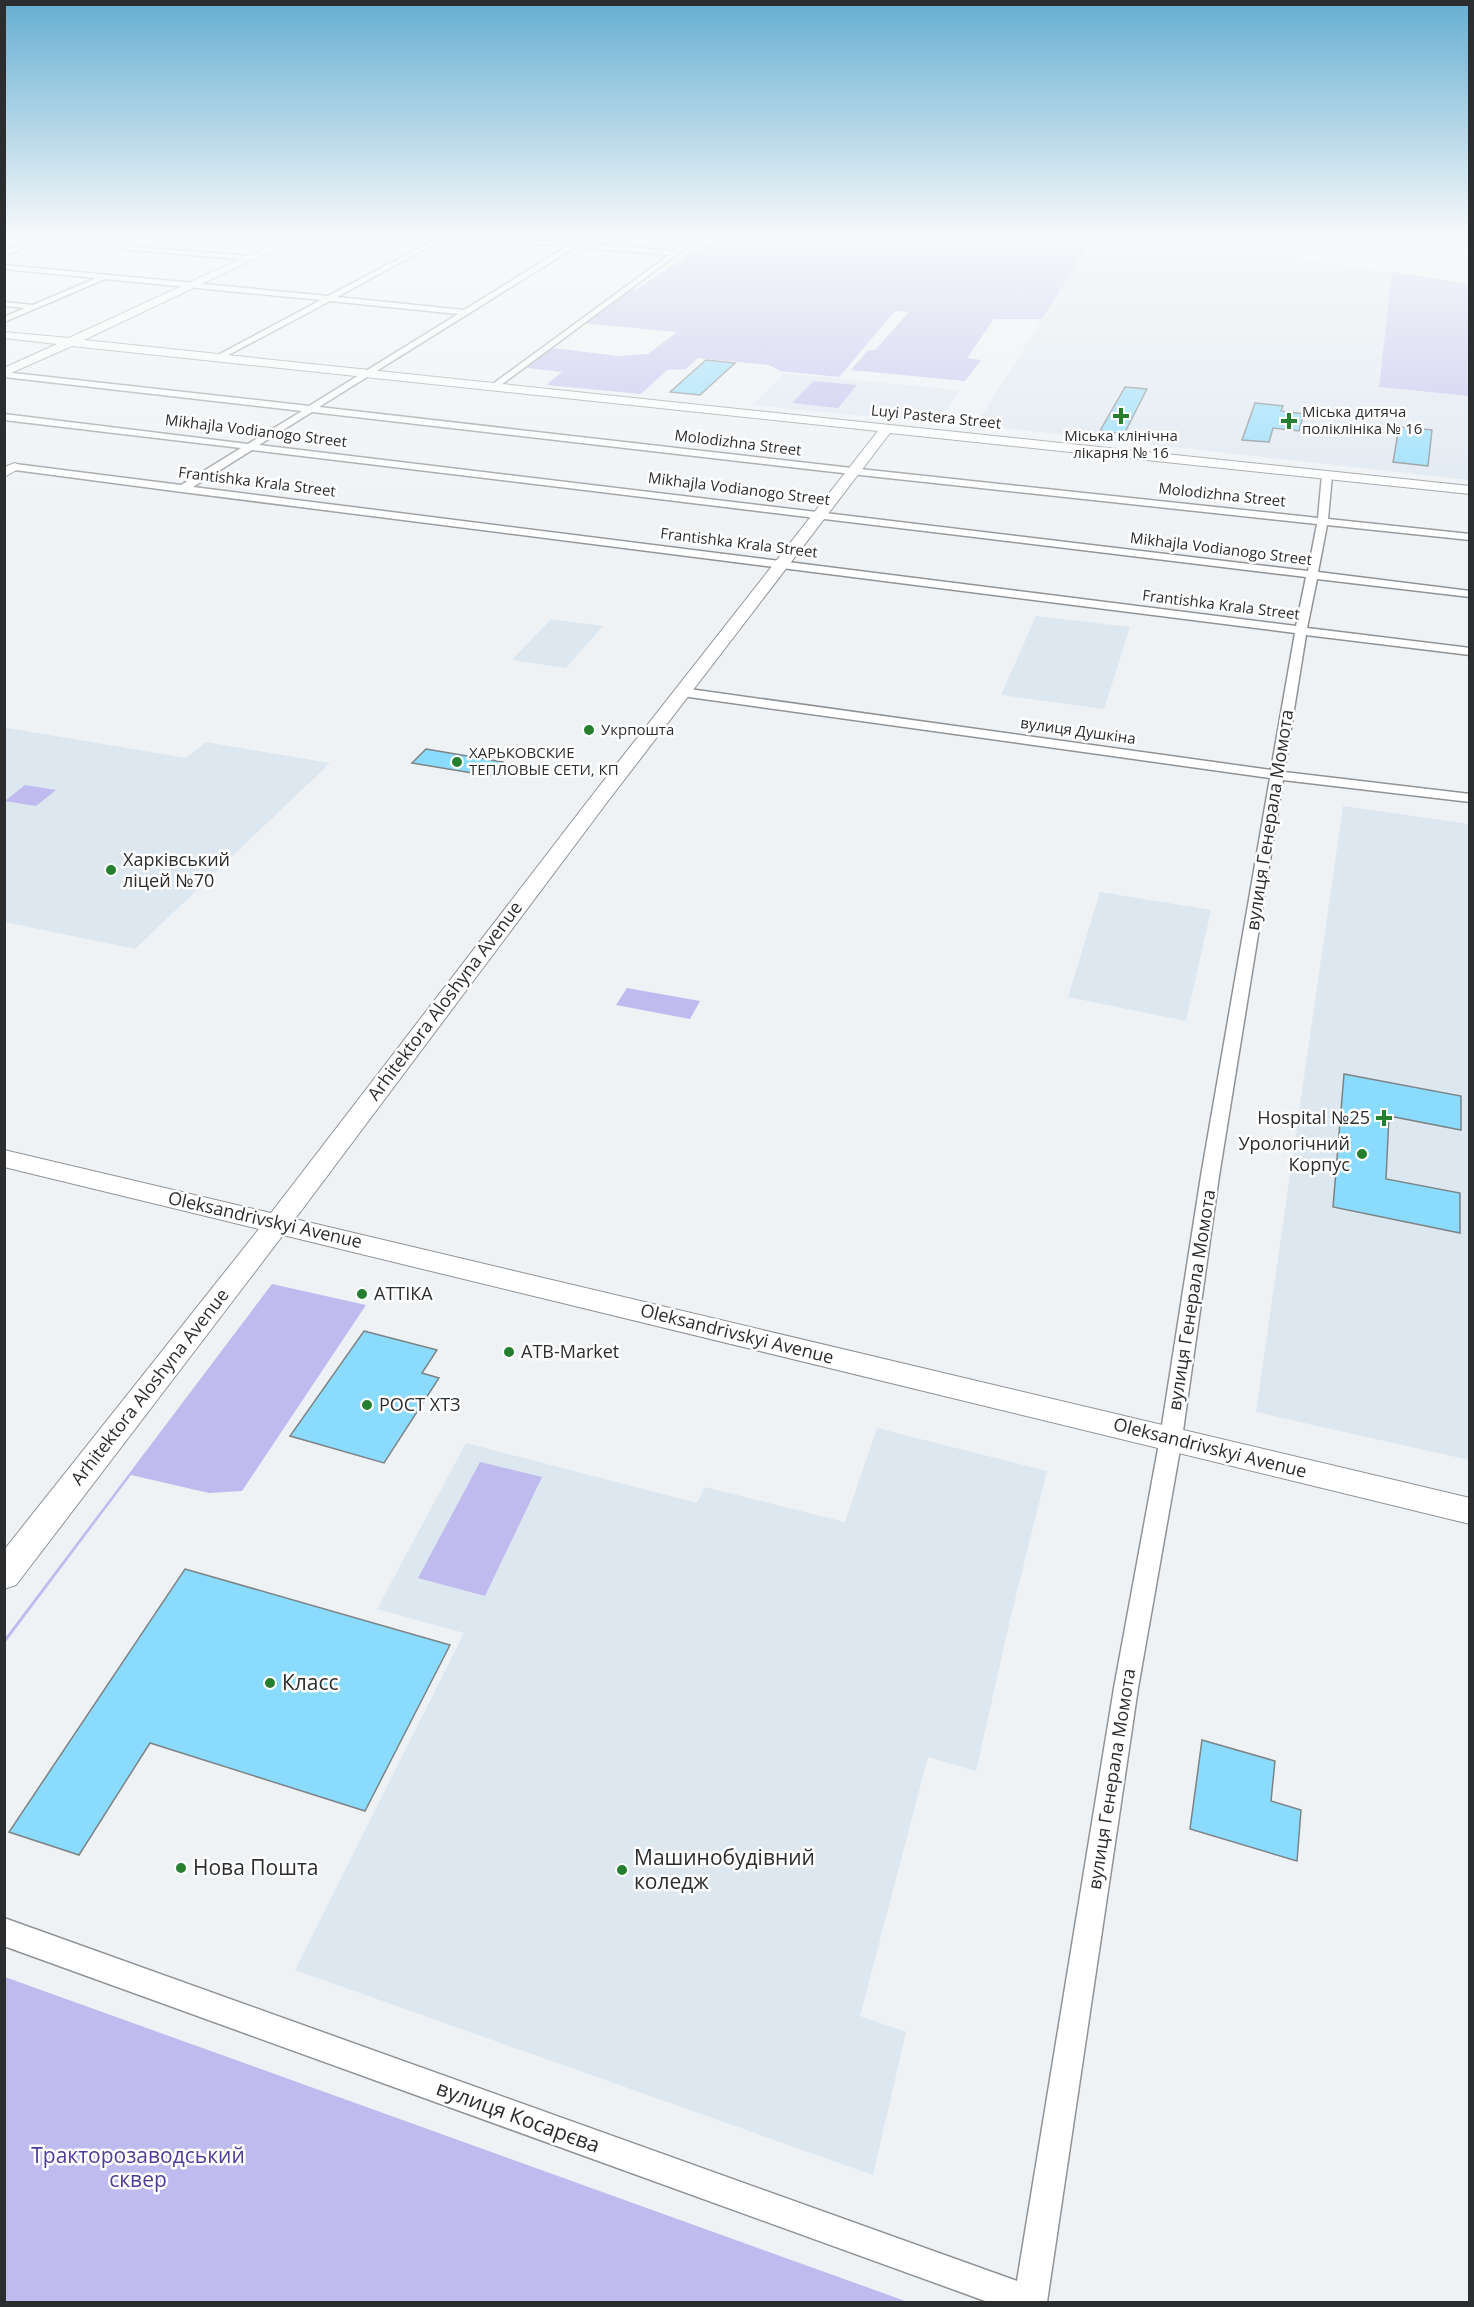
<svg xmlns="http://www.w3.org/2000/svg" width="1474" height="2307" font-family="'Open Sans',sans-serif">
  <rect width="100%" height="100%" fill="#eef2f5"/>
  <path fill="#dde7f0" d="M1093 238H1158L1392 272 1379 387 1469 396V480L976 425Z
    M784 373 960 390 936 423 753 405Z
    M1036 616 1130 627 1104 709 1001 695Z
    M551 619 603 626 566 668 512 660Z
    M7 728 186 758 206 742 330 763 135 949 5 922 4 729Z
    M1343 806 1469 824V1460L1256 1412Z
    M1100 892 1211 910 1186 1021 1068 997Z
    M877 1428 1047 1471 1011 1616 976 1771 928 1757 860 2016 906 2032 873 2175 295 1970 464 1633 377 1609 466 1443 697 1503 705 1487 845 1522Z"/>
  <path fill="#bfbbee" d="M715 238H1093L1042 319H994L967 358 981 360 965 381 851 370 868 350H875L909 312 895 311 839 377 780 371 769 365 698 358 686 369 667 370 641 394 546 385 562 372 527 368 553 348 618 356 648 354 677 332 582 323 629 290H635Z
    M1367 238H1469V248L1394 243Z
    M1392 272 1469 284V396L1379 387Z
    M813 381 857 385 838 408 792 403Z
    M25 785 56 790 36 806 5 801Z
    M627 988 700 1001 690 1019 616 1005Z
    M272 1284 366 1305 242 1491 209 1493 131 1475 5 1643V1638Z
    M480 1462 542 1477 485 1596 418 1578Z
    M4 1977H5L908 2302H5Z"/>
  <path fill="#8adbfd" stroke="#7e8385" stroke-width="1.5" d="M706 360 735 363 700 395 670 392Z
    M1125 387 1147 389 1124 434 1100 431Z
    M1255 403 1283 406 1281 411 1304 414 1299 431 1273 428 1269 442 1242 440Z
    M1399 427 1432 430 1428 466 1393 462Z
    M426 749 503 762 490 776 412 763Z
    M1344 1074 1461 1096V1130L1389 1116 1386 1179 1460 1193V1233L1333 1207Z
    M364 1331 437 1350 422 1373 439 1378 384 1463 290 1436Z
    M185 1569 450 1645 365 1811 150 1743 79 1855 9 1832Z
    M1202 1740 1275 1761 1271 1801 1301 1810 1297 1861 1190 1829Z"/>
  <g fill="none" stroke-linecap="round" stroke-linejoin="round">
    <defs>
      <path id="street" d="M40 238H48L4 256V251Z
        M438 238H445L337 297 464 310 567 246 491 240 488 238 573 243 581 238H588L581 243 674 251 692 238H699L497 388 490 386 669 255 575 247 319 407 869 470 1318 518 1322 475 1327 472 1332 475 1328 519 1470 534V540L1327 525 1318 572 1470 591V597L1317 579 1307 628 1470 648V655L1306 635 1284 772 1470 794V802L1283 780 1219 1176 1182 1438 1138 1688 1047 2302H988L4 1946V1918L1017 2281 1114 1688 1160 1438 1201 1176 1270 778 682 696 676 692 682 688 1271 770 1295 633 182 492 15 470 10 467 15 464 181 485 241 448 4 420V414L248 444 302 411 4 377V372L309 406 458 314 330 301 219 360H216V356L321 300 105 279 4 322V317L25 308 4 306V302L33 305 96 278 4 269V265L328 296ZM312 412 869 476 1317 524 1308 571 259 445ZM252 450 1306 577 1296 626 193 487Z
        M123 246 249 256 253 258 249 260 121 249Z"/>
      <path id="secondary" d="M286 238H298L84 340 1470 486V494L890 433 608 801 295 1219 1470 1498V1524L283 1235 16 1585 4 1589V1550L259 1229 4 1167V1150L271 1213 594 793 878 431 72 346 4 376V368L57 344 4 338V332L69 338Z
        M15 463 22 467 4 477V467Z"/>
    </defs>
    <use href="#street" stroke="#909396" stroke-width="3"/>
    <use href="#secondary" stroke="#909396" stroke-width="2"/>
    <use href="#street" fill="#fff" fill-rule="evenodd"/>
    <use href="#secondary" fill="#fff" fill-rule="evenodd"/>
  </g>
  <linearGradient id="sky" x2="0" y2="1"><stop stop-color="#65aed2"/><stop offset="0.42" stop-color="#f7f9fa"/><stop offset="1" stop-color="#f7f9fa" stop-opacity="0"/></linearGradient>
  <rect width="1474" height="561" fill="url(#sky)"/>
  <g fill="#257f2f" stroke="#fff" stroke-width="2">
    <path d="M1118 407h6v6h6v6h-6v6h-6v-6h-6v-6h6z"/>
    <path d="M1286 412h6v6h6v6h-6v6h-6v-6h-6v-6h6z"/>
    <circle cx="589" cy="730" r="6"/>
    <circle cx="457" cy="762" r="6"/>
    <circle cx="111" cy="870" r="6"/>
    <path d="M1381 1109h6v6h6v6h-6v6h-6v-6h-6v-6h6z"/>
    <circle cx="1362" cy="1154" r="6"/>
    <circle cx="362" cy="1294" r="6"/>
    <circle cx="509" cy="1352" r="6"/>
    <circle cx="367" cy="1405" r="6"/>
    <circle cx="270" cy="1683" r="6"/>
    <circle cx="181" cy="1868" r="6"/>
    <circle cx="622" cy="1870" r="6"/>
  </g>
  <g text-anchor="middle" stroke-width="5" stroke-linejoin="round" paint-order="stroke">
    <g font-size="15" fill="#2c2d2e" stroke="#fff" text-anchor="start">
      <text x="1302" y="417">Міська дитяча<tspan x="1302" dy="17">поліклініка № 16</tspan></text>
      <text x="1121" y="441" text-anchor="middle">Міська клінічна<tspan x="1121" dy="17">лікарня № 16</tspan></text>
      <text x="601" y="735">Укрпошта</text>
      <text x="469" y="758">ХАРЬКОВСКИЕ<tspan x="469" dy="17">ТЕПЛОВЫЕ СЕТИ, КП</tspan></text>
    </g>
    <g font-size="15" fill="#2c2d2e" stroke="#fff">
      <text transform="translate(936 417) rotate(6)" y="5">Luyi Pastera Street</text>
      <text transform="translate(256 431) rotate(7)" y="5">Mikhajla Vodianogo Street</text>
      <text transform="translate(738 443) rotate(7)" y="5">Molodizhna Street</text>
      <text transform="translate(257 482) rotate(7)" y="5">Frantishka Krala Street</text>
      <text transform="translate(739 489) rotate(7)" y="5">Mikhajla Vodianogo Street</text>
      <text transform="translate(1222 495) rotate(6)" y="5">Molodizhna Street</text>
      <text transform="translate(739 543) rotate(7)" y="5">Frantishka Krala Street</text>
      <text transform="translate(1221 549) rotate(7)" y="5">Mikhajla Vodianogo Street</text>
      <text transform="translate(1221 605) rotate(7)" y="5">Frantishka Krala Street</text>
      <text transform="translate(1078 731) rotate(8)" y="5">вулиця Душкіна</text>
    </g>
    <g font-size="18" fill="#2c2d2e" stroke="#fff">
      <text transform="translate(1270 820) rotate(-81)" y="6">вулиця Генерала Момота</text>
      <text transform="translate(445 1001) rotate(-53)" y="6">Arhitektora Aloshyna Avenue</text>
      <text transform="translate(265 1220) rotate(13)" y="6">Oleksandrivskyi Avenue</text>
      <text transform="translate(1192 1300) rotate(-81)" y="6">вулиця Генерала Момота</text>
      <text transform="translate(737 1334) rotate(14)" y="6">Oleksandrivskyi Avenue</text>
      <text transform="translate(150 1387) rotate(-52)" y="6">Arhitektora Aloshyna Avenue</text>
      <text transform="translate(1210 1448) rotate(14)" y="6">Oleksandrivskyi Avenue</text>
      <text transform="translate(1112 1779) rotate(-81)" y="6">вулиця Генерала Момота</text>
    </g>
    <g font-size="18" fill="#2c2d2e" stroke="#fff" text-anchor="start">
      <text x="123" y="866">Харківський<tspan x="123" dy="21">ліцей №70</tspan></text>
      <text x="1370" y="1124" text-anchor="end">Hospital №25</text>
      <text x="1350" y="1150" text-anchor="end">Урологічний<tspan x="1350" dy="21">Корпус</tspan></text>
      <text x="374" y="1300">АТТІКА</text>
      <text x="521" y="1358">ATB-Market</text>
      <text x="379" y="1411">РОСТ ХТЗ</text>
    </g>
    <g font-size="21" fill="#2c2d2e" stroke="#fff" text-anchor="start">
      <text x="282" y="1690">Класс</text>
      <text x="634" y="1865">Машинобудівний<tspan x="634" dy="24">коледж</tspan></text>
      <text x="193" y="1875">Нова Пошта</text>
    </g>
    <g font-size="21" fill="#2c2d2e" stroke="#fff">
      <text transform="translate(518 2117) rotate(20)" y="7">вулиця Косарєва</text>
    </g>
    <g font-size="21" fill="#4f3b98" stroke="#fff">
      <text x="138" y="2163">Тракторозаводський<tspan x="138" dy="24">сквер</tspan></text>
    </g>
  </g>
  <rect width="1474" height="2307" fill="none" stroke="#2c2d2e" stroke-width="12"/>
</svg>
